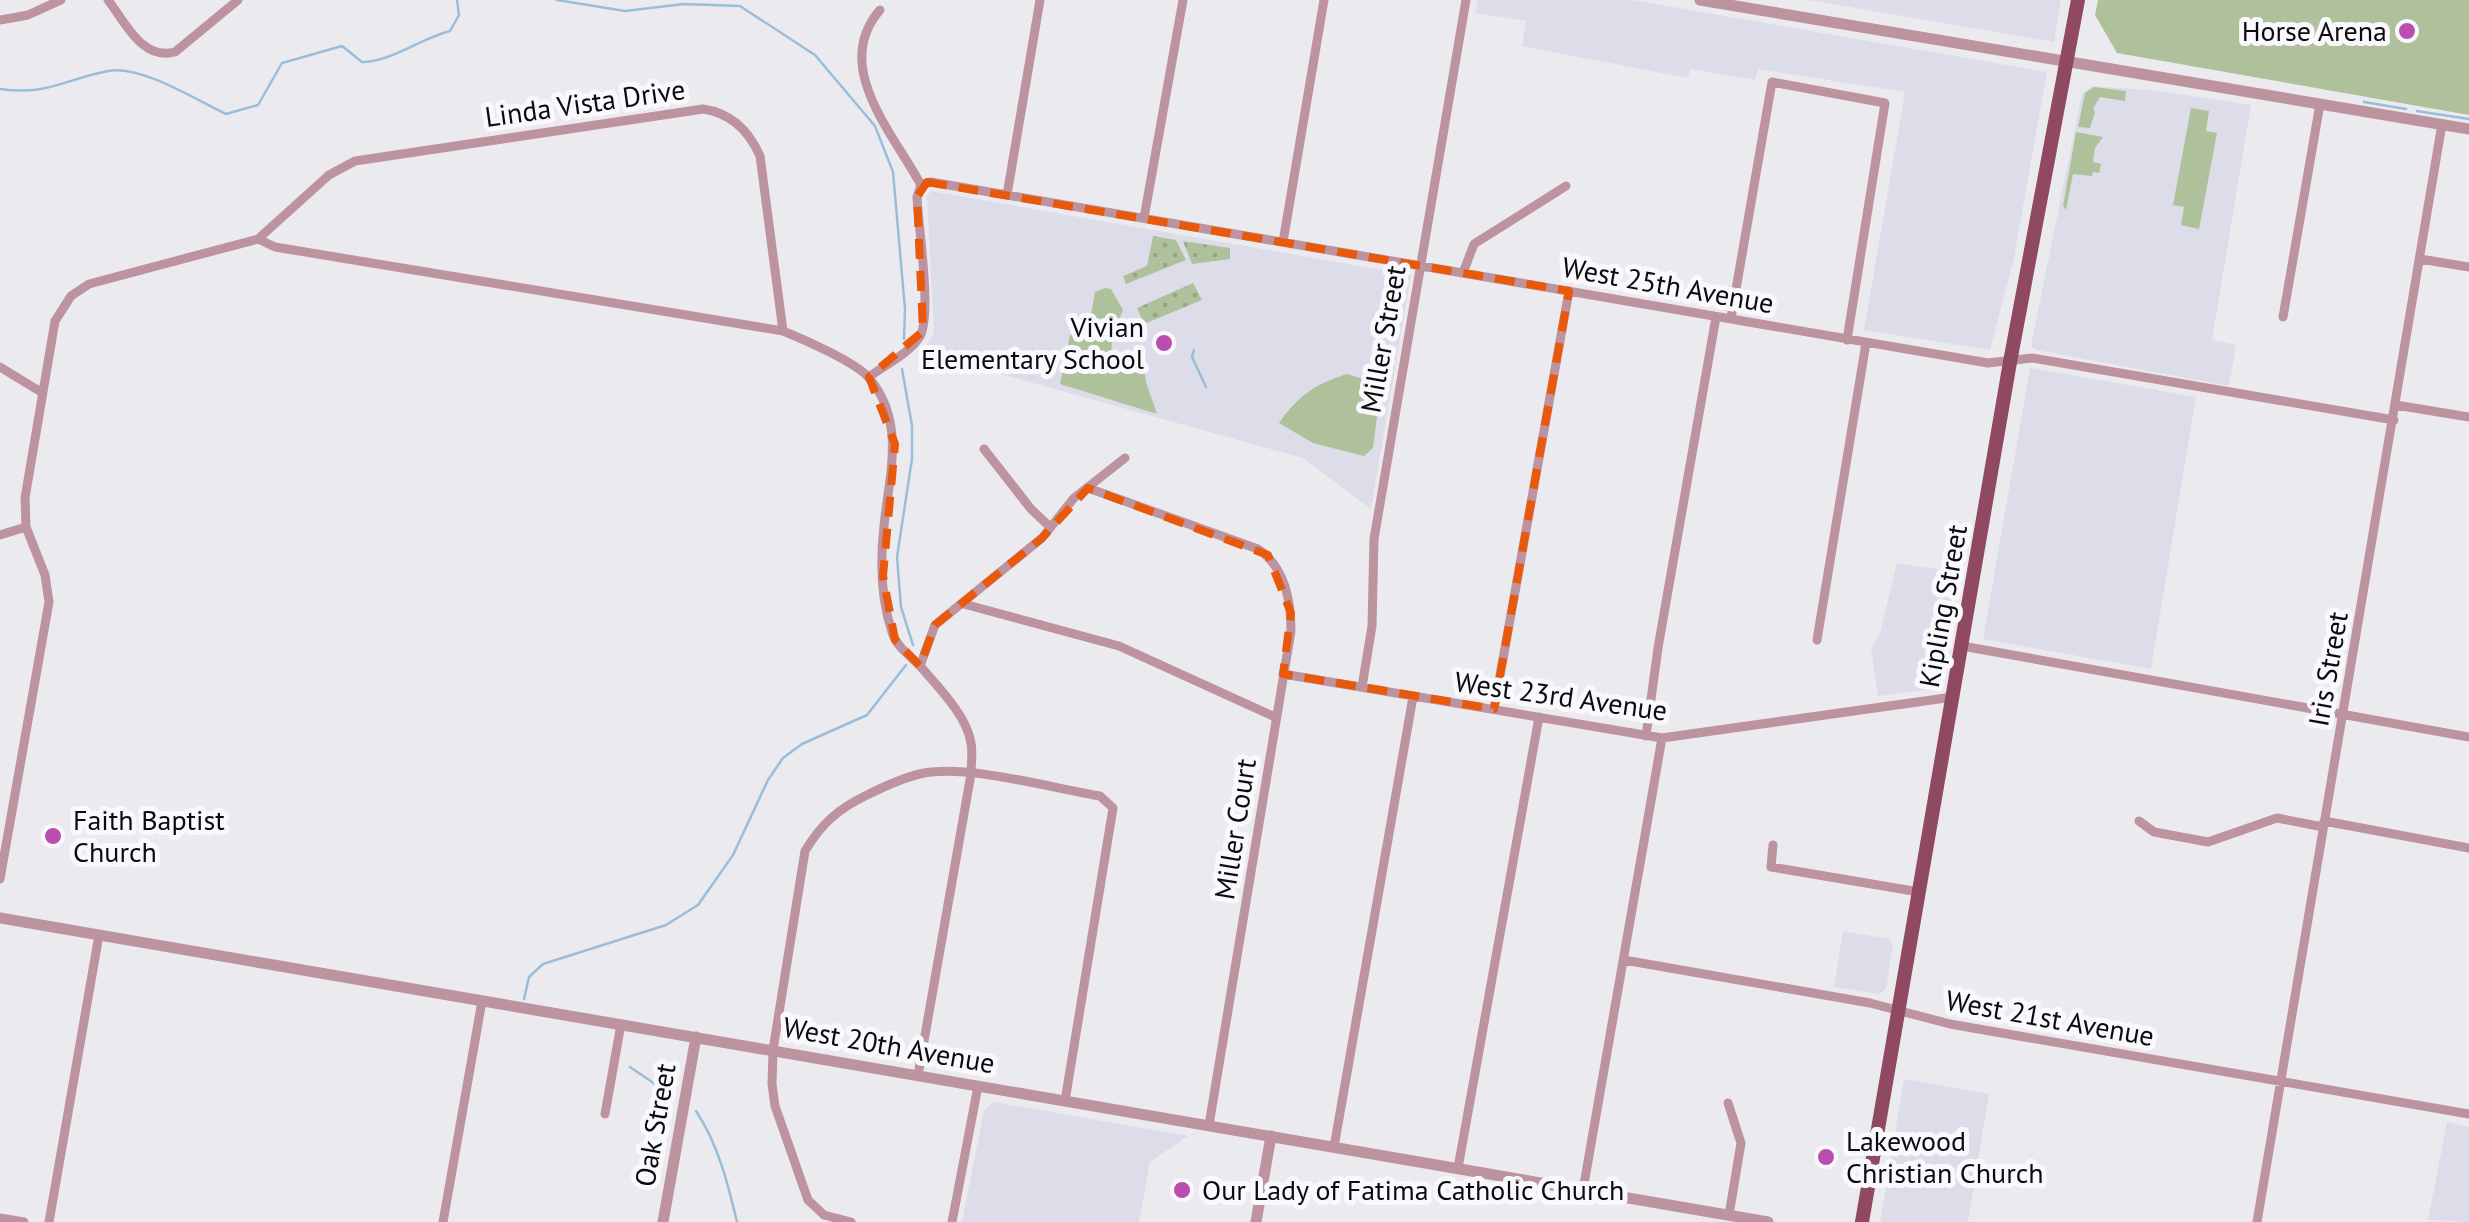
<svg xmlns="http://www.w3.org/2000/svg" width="2469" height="1222" font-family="'PT Sans',sans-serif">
  <defs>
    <pattern id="grass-dots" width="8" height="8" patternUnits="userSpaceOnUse" patternTransform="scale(2.5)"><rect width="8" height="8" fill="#afc19b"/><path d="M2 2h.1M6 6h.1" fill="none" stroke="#95a484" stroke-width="1.8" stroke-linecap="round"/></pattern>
  </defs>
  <rect width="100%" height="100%" fill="#ebebef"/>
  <path fill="#dddde9" d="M1478 0H1633L2047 72 2014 258 1990 350 1864 330 1905 92 1758 69 1755 80 1690 69 1688 78 1522 46 1526 21 1475 13Z
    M1808 0H2061L2054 42Z
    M2093 86 2160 91 2251 105 2212 340 2236 345 2229 386 2036 350 2031 346 2082 93Z
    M931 191 1411 275 1371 509 1303 458 922 352 934 333 927 196Z
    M2030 368 2196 397 2151 669 1983 639Z
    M1897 563 1956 572 1936 689 1878 696 1871 648 1880 633Z
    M1843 931 1890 939 1893 945 1886 989 1879 994 1834 987Z
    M1904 1079 1989 1094 1968 1222H1880Z
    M994 1102 1188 1136 1150 1162 1139 1222H962L984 1110Z
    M2447 1122 2469 1127V1222L2428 1220Z"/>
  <path fill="url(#grass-dots)" d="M1153 236 1176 240 1186 260 1126 284 1123 276 1147 266Z
    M1183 241 1230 248V259L1192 264Z
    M1193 283 1202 300 1144 324 1137 308Z"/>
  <path fill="#afc19b" d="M2098 0H2469V115L2117 53 2095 15Z
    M2094 87 2126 91 2125 101 2100 97 2093 109 2095 112 2090 128 2078 127 2085 93Z
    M2191 108 2209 111 2206 131 2217 133 2199 229 2181 225 2184 207 2173 205Z
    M2076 132 2103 137 2095 148 2093 162 2101 164 2099 173 2093 172 2092 176 2073 174 2066 210 2063 206Z
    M1105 288 1111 289 1123 310 1117 325 1106 339 1112 342 1111 356 1138 349 1142 354 1146 382 1157 414 1060 384 1070 335 1087 338 1095 292Z
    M1347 374 1374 382 1379 401 1373 448 1364 456 1313 443 1279 423C1298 396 1315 384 1347 374Z"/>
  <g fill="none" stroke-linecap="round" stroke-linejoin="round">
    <path stroke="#9abdda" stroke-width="2.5" d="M557 0 625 11 684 4 740 6 815 55 875 126 893 172 905 309 904 339
      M0 89C48 96 65 79 108 71 142 65 196 100 226 114L258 105 282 63 342 46 362 62C391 62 419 39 450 31L459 15 457 0
      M2364 102 2406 109
      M2417 111 2469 119
      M1194 350 1192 357 1206 387
      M902 369 912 426V459L897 557 901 607 913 645
      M524 999 529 977 543 964 666 925 698 905 733 855 768 780 783 758 802 744 867 715 906 665
      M630 1067 671 1095
      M696 1111C718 1144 728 1184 737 1222"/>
    <path stroke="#bd939f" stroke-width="9" d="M108 0C125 22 142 61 175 52L238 0
      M880 10C831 66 893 133 921 185
      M0 20 28 15 61 0
      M1007 195 1040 0
      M1144 218 1183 0
      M258 239 275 247 783 331C803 339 858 363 870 379 906 423 889 475 884 526 880 561 881 599 892 632 897 648 910 655 921 667 938 687 967 716 971 743 973 752 971 764 971 774L918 1075
      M1283 242 1324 0
      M2420 259 2469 267
      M1463 273 1474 244 1566 186
      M2283 317 2320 104
      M1731 318 1772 82 1885 103 1847 340
      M0 367 41 392
      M869 377C885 365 908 354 919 338 933 319 918 225 917 197L921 185 931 182 1988 363 2032 358 2394 420
      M2396 405 2469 417
      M984 449 1031 509 1050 527
      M1088 488 1258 549C1285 567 1291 600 1291 631L1209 1125
      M0 535 26 527
      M964 604 1119 646 1275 717
      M1817 640 1866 343
      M1962 646 2469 737
      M920 666 935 625 1042 538 1074 498 1125 458
      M1283 674 1662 738 1953 697
      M1362 687 1372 626 1374 539 1466 0
      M1494 709 1569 291
      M1646 736 1658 648 1716 317
      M2139 821 2154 832 2208 842 2277 818 2323 827
      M2324 821 2469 848
      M1773 845 1771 867 1919 892
      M0 879 49 602 45 575 26 527 25 498 55 321 71 296 89 284 258 239 329 175 355 161 703 109C731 113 749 131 760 156L783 331
      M1624 960 1870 1003 1950 1024 2469 1114
      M1728 1103 1741 1143 1729 1215
      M605 1114 621 1024
      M1334 1147 1413 697
      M1458 1168 1539 717
      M1583 1190 1662 738
      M0 1218 24 1222
      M49 1222 99 935
      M443 1222 482 1001
      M851 1222 824 1215 808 1200 775 1106 772 1084 773 1050 805 851C822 823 838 809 867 795 885 786 904 777 924 773 970 765 1052 788 1100 796L1113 808 1065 1101
      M952 1222 978 1086
      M2257 1222 2442 124"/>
    <path stroke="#bd939f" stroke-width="11" d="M1700 0 2469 129
      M0 918 1768 1222
      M663 1222 696 1037
      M1256 1222 1271 1136"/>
    <path stroke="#8f4960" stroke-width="14" d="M1862 1222 2010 362 2078 0"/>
  </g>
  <path fill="none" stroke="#e8590c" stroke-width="8" stroke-dasharray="20 12" stroke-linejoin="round" d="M927 182 1569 291 1494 709 1283 674 1291 613 1268 555 1088 488 1042 538 935 625 920 666 895 640 883 576 895 444 869 377 923 331 917 197Z"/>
  <g fill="#ba4eae" stroke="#f8f8fd" stroke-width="4">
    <circle cx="2407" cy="31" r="10"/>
    <circle cx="1164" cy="343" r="10"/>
    <circle cx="53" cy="836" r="10"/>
    <circle cx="1826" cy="1157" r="10"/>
    <circle cx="1182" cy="1190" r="10"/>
  </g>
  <g text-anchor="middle" stroke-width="10" stroke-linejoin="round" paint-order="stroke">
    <g font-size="28" fill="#0b0b0d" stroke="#f8f8fd" text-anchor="start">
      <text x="2387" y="41" text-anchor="end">Horse Arena</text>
      <text x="1144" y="337" text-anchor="end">Vivian<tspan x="1144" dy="32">Elementary School</tspan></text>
      <text x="73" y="830">Faith Baptist<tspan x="73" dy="32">Church</tspan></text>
      <text x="1846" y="1151">Lakewood<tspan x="1846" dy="32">Christian Church</tspan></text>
      <text x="1202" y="1200">Our Lady of Fatima Catholic Church</text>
    </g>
    <g font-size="28" fill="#0b0b0d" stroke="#f8f8fd">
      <text transform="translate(585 103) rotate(-8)" y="10">Linda Vista Drive</text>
      <text transform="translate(1668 285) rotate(10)" y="10">West 25th Avenue</text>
      <text transform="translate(1383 339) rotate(-80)" y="10">Miller Street</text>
      <text transform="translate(1943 606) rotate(-80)" y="10">Kipling Street</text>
      <text transform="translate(2328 669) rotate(-80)" y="10">Iris Street</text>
      <text transform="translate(1561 696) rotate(8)" y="10">West 23rd Avenue</text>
      <text transform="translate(1235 829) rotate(-81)" y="10">Miller Court</text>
      <text transform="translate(2050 1018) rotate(10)" y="10">West 21st Avenue</text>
      <text transform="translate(889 1045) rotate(10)" y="10">West 20th Avenue</text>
      <text transform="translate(655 1125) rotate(-80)" y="10">Oak Street</text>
    </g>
  </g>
</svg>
